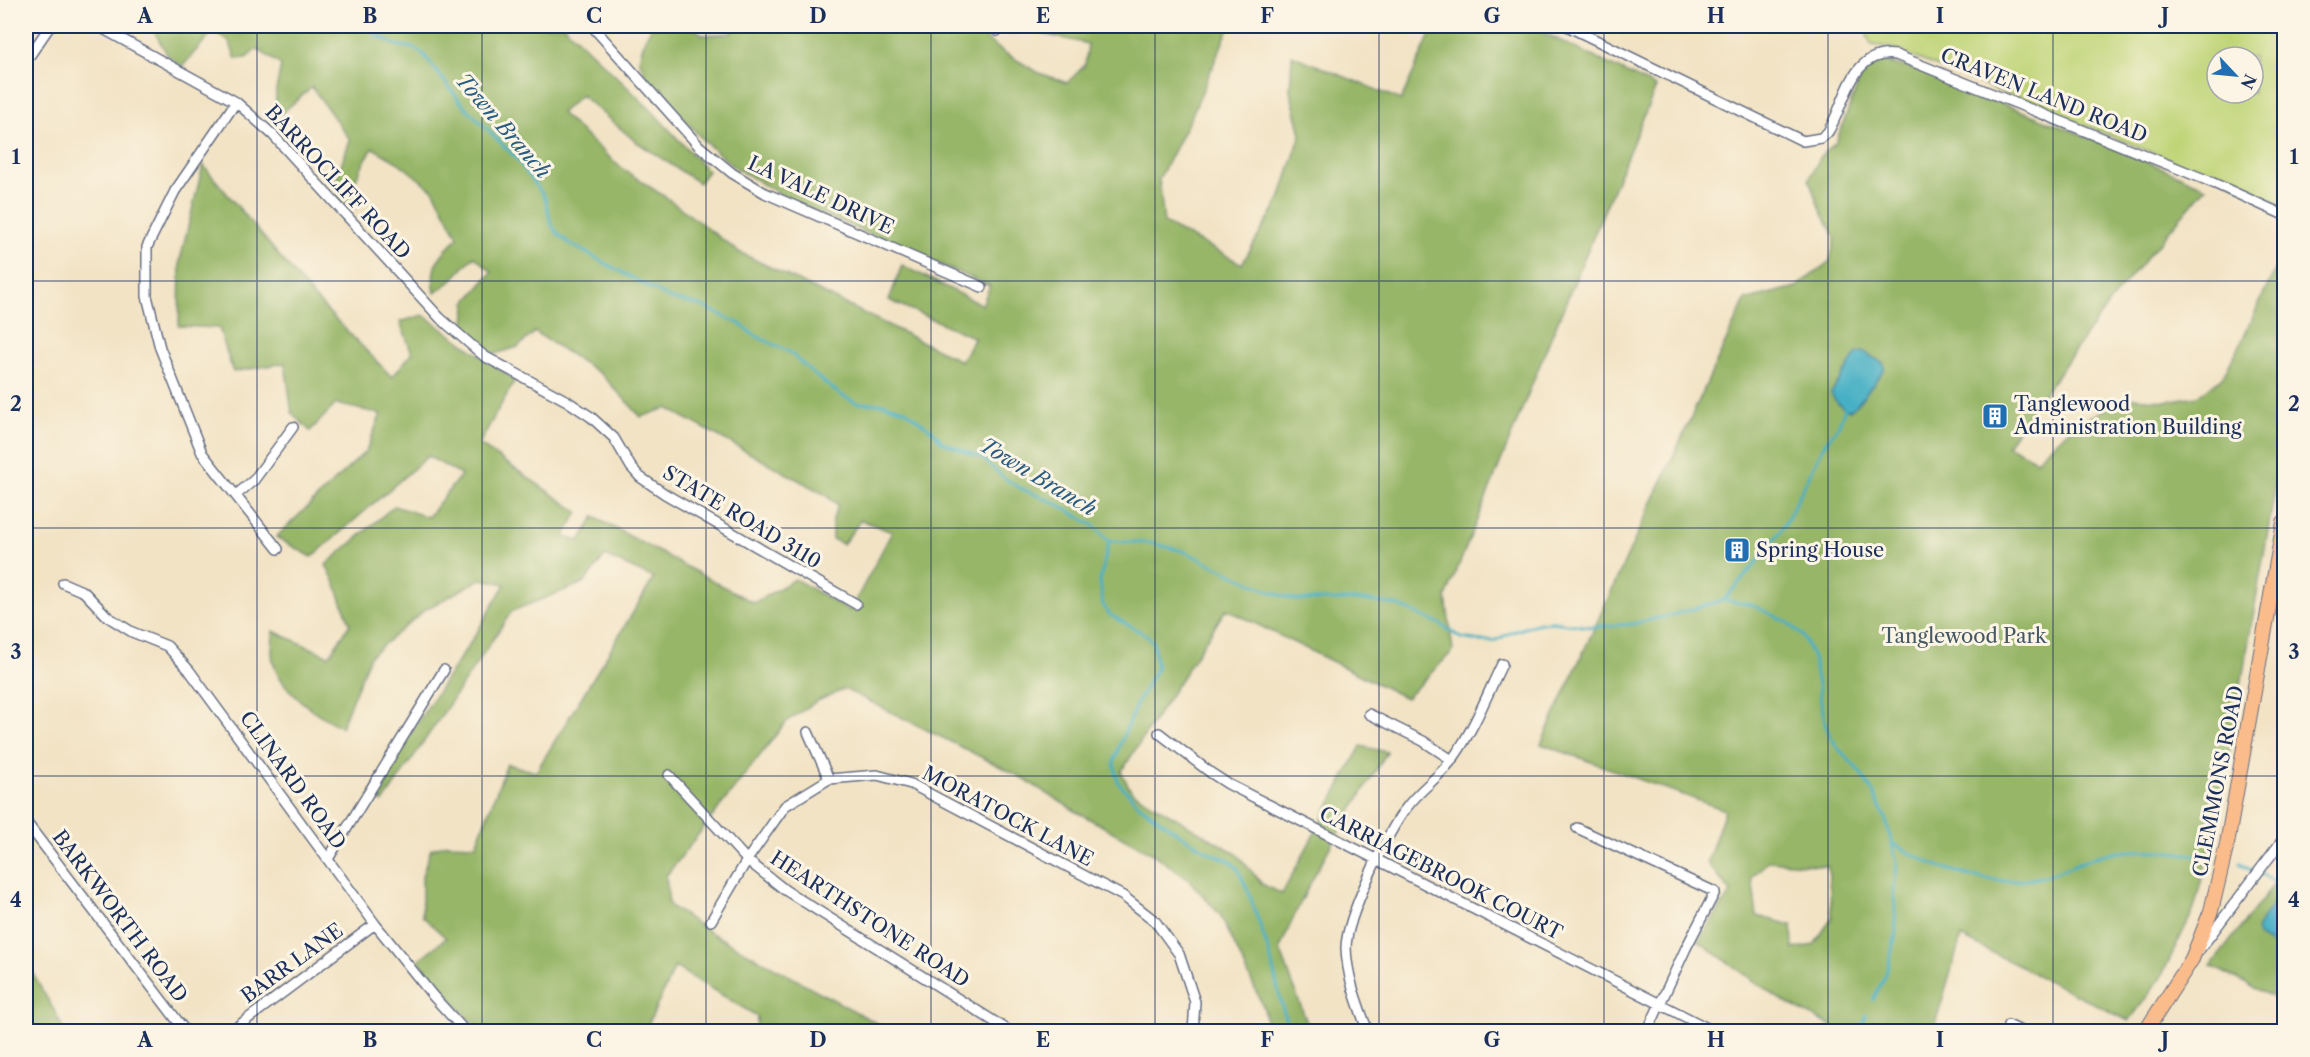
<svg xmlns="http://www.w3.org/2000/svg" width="2310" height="1057" font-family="'Libre Caslon Text',serif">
  <rect width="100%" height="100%" fill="#fcf5e5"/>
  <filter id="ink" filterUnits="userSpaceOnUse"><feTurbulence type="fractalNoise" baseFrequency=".0167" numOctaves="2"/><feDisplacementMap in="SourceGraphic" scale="12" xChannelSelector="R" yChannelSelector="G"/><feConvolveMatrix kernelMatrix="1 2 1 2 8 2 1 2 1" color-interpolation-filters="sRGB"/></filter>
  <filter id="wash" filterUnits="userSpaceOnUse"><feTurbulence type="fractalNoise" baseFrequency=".008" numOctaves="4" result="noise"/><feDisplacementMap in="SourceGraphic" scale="24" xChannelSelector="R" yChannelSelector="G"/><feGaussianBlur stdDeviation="1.35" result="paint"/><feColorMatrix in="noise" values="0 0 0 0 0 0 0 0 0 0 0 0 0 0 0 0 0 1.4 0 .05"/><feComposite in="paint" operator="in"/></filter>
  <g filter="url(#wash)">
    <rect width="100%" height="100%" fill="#f2e3c5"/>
    <path fill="#bfd477" stroke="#6d826a" stroke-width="1.5" fill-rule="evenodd" d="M1872 26H2284V206L2231 183 2232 181 2214 173 2211 176 1888 47 1872 45 1867 36ZM2217 57H2253V93H2217Z"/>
    <path fill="#97b668" stroke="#597263" stroke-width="1.5" fill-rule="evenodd" d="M159 26H183L196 28 197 26H564L650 109 708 171 699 183 635 141 581 95 561 113 621 168 667 198 739 252 961 361 975 338 889 300 902 265 982 305 990 286 790 200 734 167 703 140 646 76 639 60 645 38 653 26H691L703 35 732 33 733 26H968L1005 53 1039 73 1067 83 1085 65 1088 44 1027 30 1007 33 1005 26H1224L1229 28 1192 115 1159 179 1164 223 1242 264 1280 199 1301 134 1290 90 1292 55 1401 100 1434 26H1530L1656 87 1550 340 1446 597 1453 651 1406 698 1226 609 1121 772 1132 792 1237 854 1262 884 1282 894 1361 746 1387 752C1349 815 1307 880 1280 949L1310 1031H1268L1264 1008 1221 916 1189 880 1153 854 1077 812 1019 776 845 689 817 701 786 722 666 876 669 905 711 933 891 1031H756L757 1016 675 967 645 1031H483L464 1014 418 960 446 938 422 916V876L431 849 447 844 476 845 507 764 536 772 654 578 605 556 584 583 512 611 383 802 368 797 476 634 505 584 481 579 426 609 370 656 341 727C314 713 275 688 272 654 272 646 273 638 273 631L329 656 350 624 335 583 326 565 394 506 428 517 461 475 428 456 312 557 276 537 366 451 381 414 336 404 310 431 292 413 285 363 233 372 219 328 179 326 180 260 203 165 312 295 392 377 412 353 400 322 423 315 515 380 479 444 578 512 564 537 580 541 594 517 754 603 795 579 850 611 892 532 861 520 843 544 832 539V522L838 505 824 494 667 408 641 417 601 374 535 332 518 347 492 355 465 327 466 302 492 272 474 256 451 281 435 293C429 264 439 257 458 237L434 191 399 163 373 148 364 162 354 183 361 201 356 208 339 199 336 179 350 140 312 87 275 119 276 90 281 65 257 49 246 58 236 59 229 41 213 31 182 67 167 54 154 31Z
      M1872 62H1885L1915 69 2123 151 2206 187 2112 299 2007 445 2036 460 2071 428 2126 397 2165 401 2198 396 2221 379 2240 345 2274 272 2284 257V439L2218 816 2194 909 2160 979 2129 1021 1961 937 1933 1031H1841L1781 1000 1698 941 1731 892 1707 863 1725 810 1541 744 1745 300 1796 287 1830 261 1835 238 1817 202 1809 179 1821 156 1836 142 1863 71ZM1768 861 1828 866 1832 917 1814 945 1793 949 1792 925 1757 916 1752 877Z
      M2284 871V1003L2211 966Z
      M26 962 55 1012 64 1031H26Z"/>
    <path fill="#47b0c5" stroke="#317092" stroke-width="1.5" d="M1864 352 1884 364V370L1856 406 1850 410C1840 408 1835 402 1831 393L1857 353Z
      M2284 886V952L2258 936 2256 929Z"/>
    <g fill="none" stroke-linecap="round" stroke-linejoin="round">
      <path stroke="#47b0c5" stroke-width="3" d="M366 26 380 37 396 45 414 48 423 54 463 105 516 158 529 175 545 198 551 224 558 234 570 244 671 299 700 305 740 324 754 335 789 352 817 377 841 395 857 403 884 404 905 410 934 432 942 442 982 458 1004 478 1020 488 1057 504 1093 525 1109 541 1151 543 1183 551 1271 592 1296 600H1363L1397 605 1440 624 1461 638 1480 641H1494L1512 632 1540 623 1553 622 1591 627 1632 624 1672 615 1724 600 1752 605 1787 622 1803 636 1813 658 1826 728 1837 747 1860 772 1874 794 1885 817 1897 863 1894 890 1896 934 1886 974 1873 1000
        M1109 541 1100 581 1103 605 1110 615 1148 636 1153 642 1157 668 1137 703 1120 744 1114 762 1118 782 1139 805 1182 836 1212 854 1229 860 1238 869 1249 893 1269 952 1286 1022 1291 1032
        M1724 600 1764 554 1784 526 1825 444 1838 427 1846 406
        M1894 844C1934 869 1997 891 2045 876 2067 870 2088 857 2110 853 2143 848 2180 851 2213 859
        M2240 863 2254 872
        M2262 874 2284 888
        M1862 1032 1866 1015"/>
    </g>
  </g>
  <g filter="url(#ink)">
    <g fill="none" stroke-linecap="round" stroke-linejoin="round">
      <defs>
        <path id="street" d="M98 26 236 102 273 135 440 318 484 356 567 401 591 417 614 438 631 467 640 477 665 494 856 604
          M592 26 699 146 732 173 765 193 982 287
          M989 26 997 31
          M1567 26 1803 141 1821 138 1828 132C1846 103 1851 48 1896 55L2209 181 2284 215
          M26 61 50 26
          M236 102 175 191 147 247V296L160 348 202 453 278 549
          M236 495 254 480 293 427
          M63 583 84 592 108 617 132 632 167 646 189 670 375 924 433 996 466 1032
          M1369 714 1423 741 1452 760
          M808 732 829 779
          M1159 733 1211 773 1228 784 1715 1032
          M669 775 747 860 785 890 1011 1032
          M26 822 186 1032
          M1577 828 1715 892 1686 948 1647 1032
          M328 859 444 670
          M711 921 747 860 785 806 829 779 877 775 911 784 1123 896 1155 921 1179 954 1195 1002 1193 1032
          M2197 953 2284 838
          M2008 1025 2023 1032
          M230 1032 375 924
          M1368 1032C1358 1004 1347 978 1346 948 1346 918 1388 831 1407 807 1421 788 1441 776 1454 757 1474 729 1487 695 1502 664"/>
        <path id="primary" d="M2145 1032 2192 959 2211 911 2227 844 2284 522"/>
      </defs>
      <use href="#street" stroke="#666e82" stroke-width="12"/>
      <use href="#primary" stroke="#666e82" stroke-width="16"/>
      <use href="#street" stroke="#fff" stroke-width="9"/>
      <use href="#primary" stroke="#fabc8b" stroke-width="14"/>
    </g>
  </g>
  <path fill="none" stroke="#1b2f5e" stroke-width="1.5" stroke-opacity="0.55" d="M257 26V1032M482 26V1032M706 26V1032M931 26V1032M1155 26V1032M1379 26V1032M1604 26V1032M1828 26V1032M2053 26V1032M26 281H2284M26 528H2284M26 776H2284"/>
  <defs>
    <symbol id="building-square" viewBox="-11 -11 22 22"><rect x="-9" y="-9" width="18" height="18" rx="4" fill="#1f6fb2" stroke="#fcf5e5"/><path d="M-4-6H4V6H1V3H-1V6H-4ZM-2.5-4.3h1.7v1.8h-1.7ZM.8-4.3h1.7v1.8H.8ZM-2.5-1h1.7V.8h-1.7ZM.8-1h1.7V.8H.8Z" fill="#fff"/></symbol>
  </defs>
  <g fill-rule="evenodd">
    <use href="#building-square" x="1980" y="401" width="30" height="30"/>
    <use href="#building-square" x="1722" y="535" width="30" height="30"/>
  </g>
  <g text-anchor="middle" stroke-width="6" stroke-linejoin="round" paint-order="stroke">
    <g font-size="20" fill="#1b2f5e" stroke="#fcf5e5">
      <text transform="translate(2044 95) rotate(22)" y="7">CRAVEN LAND ROAD</text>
      <text transform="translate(338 182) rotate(47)" y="7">BARROCLIFF ROAD</text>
      <text transform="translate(821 195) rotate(25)" y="7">LA VALE DRIVE</text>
      <text transform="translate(742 517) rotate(31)" y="7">STATE ROAD 3110</text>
      <text transform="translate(293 780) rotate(54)" y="7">CLINARD ROAD</text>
      <text transform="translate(2218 781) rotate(-79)" y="7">CLEMMONS ROAD</text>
      <text transform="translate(1008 816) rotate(28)" y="7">MORATOCK LANE</text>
      <text transform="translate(1441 873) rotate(27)" y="7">CARRIAGEBROOK COURT</text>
      <text transform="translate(120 916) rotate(53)" y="7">BARKWORTH ROAD</text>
      <text transform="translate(870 919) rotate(33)" y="7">HEARTHSTONE ROAD</text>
      <text transform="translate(292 963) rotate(-36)" y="7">BARR LANE</text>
    </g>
    <g font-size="20" fill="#1b2f5e" stroke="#fcf5e5" text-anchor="start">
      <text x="2014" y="411">Tanglewood<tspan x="2014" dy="23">Administration Building</tspan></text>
      <text x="1756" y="557">Spring House</text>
    </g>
    <g font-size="20" fill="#445864" stroke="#fcf5e5">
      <text x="1964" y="643">Tanglewood Park</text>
    </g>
    <g font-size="21" font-style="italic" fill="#2a5c82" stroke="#fcf5e5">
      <text transform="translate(503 126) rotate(49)" y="7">Town Branch</text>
      <text transform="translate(1038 477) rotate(31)" y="7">Town Branch</text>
    </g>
  </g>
  <rect width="2310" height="1057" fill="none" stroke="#fcf5e5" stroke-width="66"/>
  <g transform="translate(2235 75) rotate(116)"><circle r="28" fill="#fcf5e5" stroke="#a2a6af" stroke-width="1.5"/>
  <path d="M0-4.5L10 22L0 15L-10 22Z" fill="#1f6fb2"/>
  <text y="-9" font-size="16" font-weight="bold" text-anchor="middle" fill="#1b2f5e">N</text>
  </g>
  <rect x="33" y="33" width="2244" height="991" fill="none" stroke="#1b2f5e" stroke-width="2"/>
  <g font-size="20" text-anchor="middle" font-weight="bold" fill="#1b2f5e">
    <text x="145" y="23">A</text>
    <text x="370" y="23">B</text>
    <text x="594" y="23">C</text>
    <text x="818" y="23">D</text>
    <text x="1043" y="23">E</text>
    <text x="1267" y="23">F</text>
    <text x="1492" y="23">G</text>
    <text x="1716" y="23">H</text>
    <text x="1940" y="23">I</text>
    <text x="2165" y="23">J</text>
    <text x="16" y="164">1</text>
    <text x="2294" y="164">1</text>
    <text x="16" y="411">2</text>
    <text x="2294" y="411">2</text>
    <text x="16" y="659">3</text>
    <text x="2294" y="659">3</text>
    <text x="16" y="907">4</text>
    <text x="2294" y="907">4</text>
    <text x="145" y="1047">A</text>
    <text x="370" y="1047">B</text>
    <text x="594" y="1047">C</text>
    <text x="818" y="1047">D</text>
    <text x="1043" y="1047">E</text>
    <text x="1267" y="1047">F</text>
    <text x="1492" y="1047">G</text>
    <text x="1716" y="1047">H</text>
    <text x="1940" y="1047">I</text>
    <text x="2165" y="1047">J</text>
  </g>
</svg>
